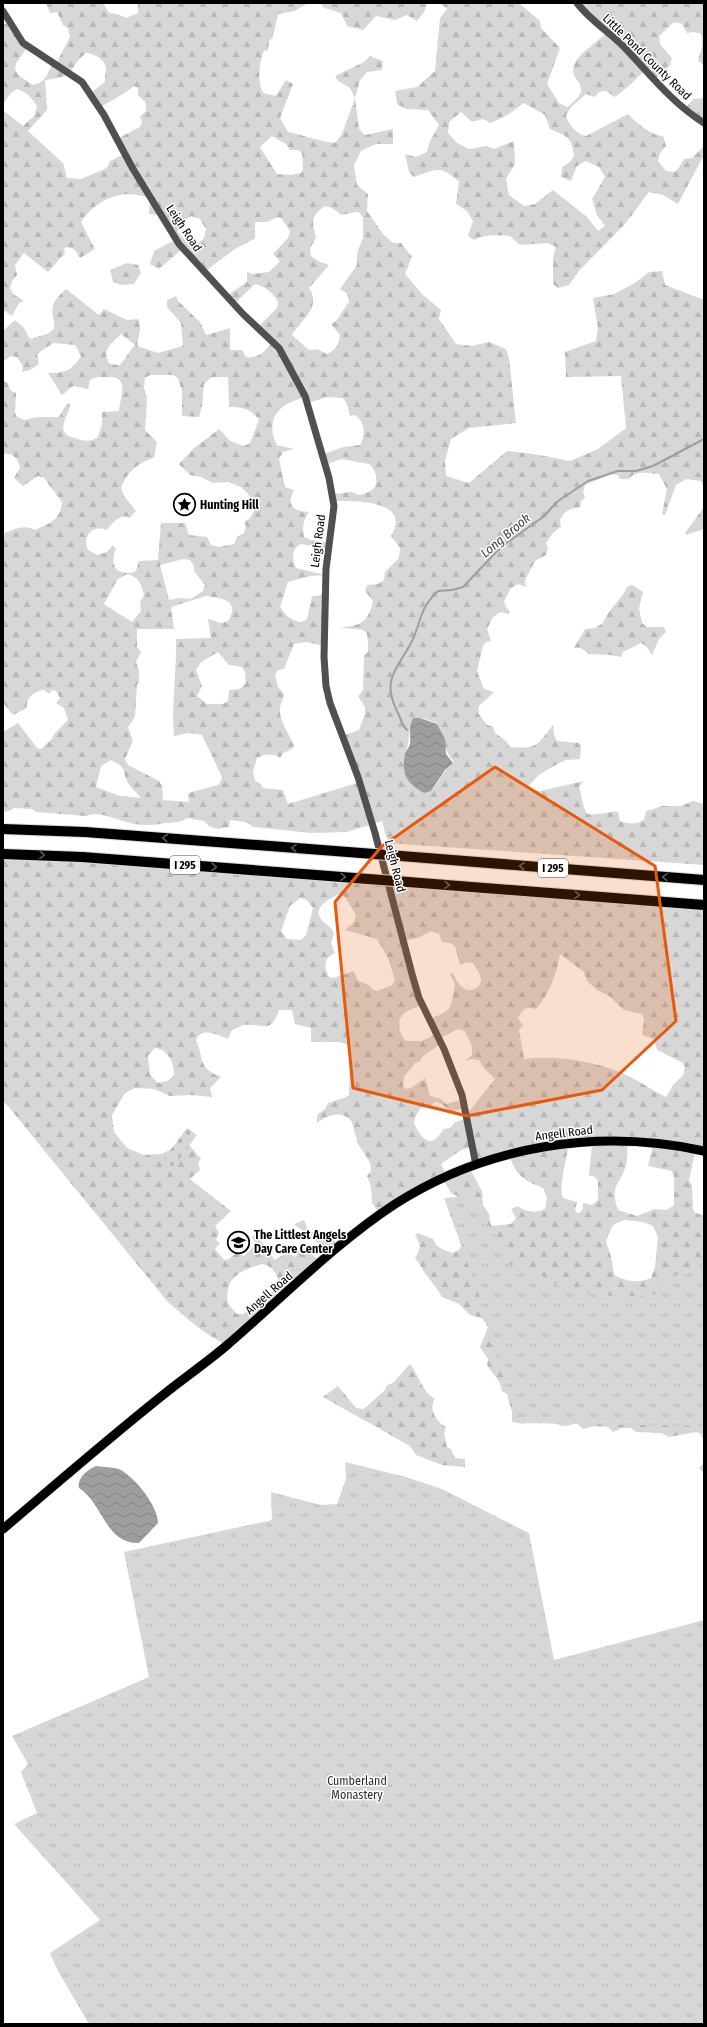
<svg xmlns="http://www.w3.org/2000/svg" width="707" height="2027" font-family="'Fira Sans Condensed',sans-serif">
  <defs>
    <pattern id="forest-firs" width="22" height="20" patternUnits="userSpaceOnUse"><rect width="22" height="20" fill="#d7d7d7"/><path d="M5 1l3.5 6h-7zM16 11l3.5 6h-7z" fill="#b7b7b7"/></pattern>
    <pattern id="cemetery-stones" width="16" height="16" patternUnits="userSpaceOnUse"><rect width="16" height="16" fill="#d7d7d7"/><path d="M2 7V4a2 2 0 0 1 4 0v3zM10 15v-3a2 2 0 0 1 4 0v3z" fill="#b7b7b7"/></pattern>
    <pattern id="park-tufts" width="24" height="20" patternUnits="userSpaceOnUse"><rect width="24" height="20" fill="#d7d7d7"/><path d="M3 7l-1-3M5 7V3M7 7l1-3M15 17l-1-3M17 17v-4M19 17l1-3" fill="none" stroke="#b7b7b7"/></pattern>
    <pattern id="water-waves" width="16" height="10" patternUnits="userSpaceOnUse"><rect width="16" height="10" fill="#9e9e9e"/><path d="M0 5q4-4 8 0t8 0" fill="none" stroke="#868686"/></pattern>
  </defs>
  <rect width="100%" height="100%" fill="#fff"/>
  <path fill="url(#forest-firs)" fill-rule="evenodd" d="M46 3H103L109 13 117 14 126 18 138 13V3H308L295 11 278 14 273 37 269 41 268 50 264 51C259 63 257 81 263 93L276 96 286 80 293 84 280 118 288 132C304 135 319 142 335 143L342 134 355 98 350 88 338 81 335 76 364 62 370 56 383 61 382 70 367 72 360 80 355 98 359 129 365 135 393 129V144H376L361 151 354 165 357 185 368 194 367 211 383 234 393 243H401L412 257 405 274 423 295 441 310 439 319 456 344 472 346 489 342 506 349 509 358 516 423 469 428 451 439 445 461 446 476 469 483 507 451 534 454 570 461 598 449 626 428 621 376 566 377 565 352 596 341 598 329 593 298 614 294 635 283 649 272 662 271 665 285 704 300V486L701 481 686 479 676 485 665 515 662 514 667 489 659 474C649 473 635 470 629 479H620L618 475 611 474 585 485 583 492 585 497 581 502 580 507C570 510 566 508 560 520L561 527 553 533 546 543 548 549 546 555 535 561 525 580 526 587 518 584 511 588 504 601 506 607 510 612 509 614 500 612 493 617 487 629 491 641 486 642 483 646 477 671 484 689 494 692 479 706 478 713 487 725 493 727 495 733 506 741 510 747C538 749 536 746 553 725L554 735 557 741 579 743 581 746 580 759 566 760 561 762 540 774 529 785 530 790 540 791 584 781 579 786 584 808 587 814C598 816 613 810 618 812L620 821C628 824 636 825 644 820L646 811 657 808 660 806H681L693 801 704 804V865L388 843 382 821 347 832 311 833 253 827 246 822 230 820 229 827 218 829 209 826 204 821 187 818C181 823 174 822 166 823 156 825 146 826 135 824 120 822 101 810 86 816L36 812 32 809 14 808 9 811 3 812V732L18 723 37 748 41 749 52 739 54 734 68 720 64 708 56 703 60 698 56 691 52 690 49 694 44 690C35 691 25 698 27 708L13 715 3 703V534C14 529 24 524 35 530 51 522 60 521 62 502L44 478 38 476 23 486 14 478 20 468C19 459 12 452 3 454V381L8 383 10 390 16 393 15 413 17 417 25 420 37 417H59L67 403 70 404C70 413 57 428 67 435 69 437 73 437 76 438 82 442 92 441 97 438L102 425V412L119 411C120 397 130 376 109 377 102 377 96 376 90 380L88 389 73 386 62 395 48 373C65 373 72 371 81 356L75 345 53 343 37 354 39 364 30 370 22 372 23 366 17 357 11 356 3 362V331L15 320 24 328 30 339 47 334 54 329C55 323 54 322 53 317 50 304 57 297 66 289L99 315 104 309 127 320 139 319 140 330 137 346 158 353 183 346 181 323 167 307V300L176 296 178 301 200 322 206 335 230 328V350H242L246 357C258 359 264 352 272 343L257 328 277 308 278 302C273 293 265 286 255 284L233 305 225 297 247 282V272L252 274 269 272 280 261 273 254 288 238 290 231 282 219 278 217 267 222H255V238L254 239 235 249 204 272 181 250 159 269 150 264 154 251 173 241 160 215 149 214 150 198C123 188 97 198 81 222L95 249 80 258 74 249 67 247 64 249 65 253 48 272 24 253 15 265 17 275 12 281 10 288 13 294 24 301 19 303 12 316 3 310V110L23 126 34 116 37 106C32 98 27 92 17 89L11 93 3 104V25L7 23 27 48 16 63 15 69 18 75 33 85C45 83 47 75 52 65L56 64 70 37 68 28 63 25 57 12 50 13ZM86 53C94 53 108 61 106 72 105 75 105 77 105 82L90 93 99 108C112 100 123 95 134 86L138 88V95L146 103V111L140 117 142 121 140 127 115 140 122 155 110 161 107 168 81 179 67 178 63 163 28 131 47 110 45 80C79 76 65 71 86 53ZM272 136 286 144 290 150H298L302 153 303 169 301 173 290 175 277 174 260 147ZM325 206 332 208 341 215 356 212 360 213 363 218V238L357 253V265L340 289 347 293 349 302 336 321 331 324 340 335C339 344 336 350 327 354L317 349 309 350 292 335C302 319 322 307 309 288L329 265 320 262 311 256 310 248 316 238C312 221 310 217 325 206ZM191 216 200 219 206 229 204 238 196 245 188 244 178 232 180 224ZM121 334 136 346 133 347 121 364 118 365 110 364C100 351 112 343 121 334ZM150 375H173L178 378 182 391V416L199 417 202 406 204 384 212 377H228L229 407C241 407 252 409 259 420L250 443 244 446 230 441 219 429 193 449 179 464 190 475 201 477 213 483 228 482 241 487 253 499 254 511 250 518 244 522 246 526 244 533 237 537 234 544 219 547 211 545 207 537 189 535 185 523H161L158 560 139 561 136 571C132 573 130 573 126 573 111 572 112 559 116 548L112 546 107 552 97 555 88 550C82 537 92 524 106 530 113 524 120 512 130 518L136 511 124 496 121 488C128 471 136 464 154 458L157 442 145 430 147 399 144 387 145 378ZM304 397 308 403 327 397 343 398 347 404 350 416 355 415C365 422 366 435 360 445L343 447 324 454 327 464 341 459 369 464C376 468 380 485 372 490 369 492 363 494 360 495L351 492 335 494 336 501C356 501 412 500 391 536L400 548 399 558 385 572 384 580 378 584 367 585 365 591 373 601C369 621 360 627 341 627 363 633 369 621 368 652L364 655 363 690 358 696 365 707V714L359 730 342 736 357 783 288 804 283 790 263 788 261 784 255 781 253 772 257 758C265 754 273 753 280 758L283 753 292 749 294 745C290 737 279 720 280 710 280 705 283 699 284 694L278 687 275 675 278 670 284 669 294 644 306 642 324 646V595L312 596 307 619 301 622C292 621 285 615 280 607L288 582 311 576 326 575 296 568C292 560 291 548 301 544L330 549 331 543 311 540 304 537C302 527 303 520 309 512 293 511 286 506 294 490L285 487 279 459 283 452 294 449 277 445C269 431 271 415 284 406 289 402 298 400 304 397ZM183 559 190 560 194 566V571L205 585 203 591 191 599 180 598 169 600 160 565ZM127 574C139 577 141 584 144 595L140 602 141 611 132 622 104 604 117 580ZM206 596C221 598 241 600 228 621L221 623 208 619 211 638 176 639C177 671 171 704 174 736L189 733 202 735 222 777 220 783 218 785 188 793 189 802 163 800 162 786 159 781 128 765 125 759 133 741 128 727 135 717 137 684 139 683V671L136 662 141 652 137 647V629H174L171 607ZM218 652 229 665 242 667 245 672 246 683 240 689 229 690 228 701 223 704H207L197 696 202 686 196 670 201 662ZM422 718 437 723C443 737 444 751 454 762 444 769 439 782 431 791L405 754C411 741 407 731 413 719ZM111 760C129 769 121 770 128 783 131 788 137 793 141 798L120 796 96 787 101 766Z
    M320 3H427L424 12 417 21 407 15 395 20 376 16 363 30 347 26 341 13 324 8Z
    M440 3H519L540 21 541 28 560 48 547 84 559 103 567 107C598 84 568 84 574 65 579 53 596 43 605 34L576 3H704V66L698 60C701 51 705 42 700 33L693 32 687 33 682 24 674 22 659 36 660 44 672 58 670 65 653 81 643 72 629 86 615 97 606 91 599 92 595 97 586 94 571 107 566 115C568 124 576 134 586 136L628 114C635 122 652 136 663 136L666 146 660 153 658 161 666 171 674 172 678 169 684 159 692 158 704 146V155L678 204 663 195 649 192 625 224 579 271 569 285 558 288 553 284V257L556 247 548 243 520 245 510 236C493 236 490 233 474 240L468 236 473 221 467 211 456 204 459 182C440 164 435 170 414 177L409 172 405 154 416 157 427 152 430 141 439 125 428 110 406 109 397 104 395 91 417 87 435 71 440 18 447 9ZM524 103 545 115 550 129C567 136 572 137 574 156L570 162 562 167 561 177 571 181 577 166 586 161 599 167 605 177 592 199 597 215 605 226 598 231 587 217 553 190 535 204 524 206 509 195 506 179 515 164 514 141 494 149 486 146 469 149 457 143 448 133 449 122 461 112 472 122 483 119 491 123 509 114Z
    M704 98V125L684 110 693 99Z
    M127 263 138 265 141 273 134 284 121 285 113 282 110 270Z
    M704 507V529L686 535 685 533Z
    M632 585 643 592 639 608 642 623 647 627H664L666 632 659 639 652 655 646 646 641 643 623 652 621 657 610 655 589 654 581 648H574L585 629 595 628 603 623C608 609 621 601 627 587Z
    M3 856 704 907V1152H695L689 1181 692 1185 693 1209 695 1213 704 1215V1473L699 1468 703 1463V1440L701 1434 697 1432 669 1437 661 1433 636 1432 631 1428H622L613 1432 608 1427 595 1426 583 1429 577 1423C573 1424 568 1426 564 1426 550 1424 539 1412 524 1424L512 1422V1412L507 1394 502 1391 500 1383 487 1365 488 1359 480 1347 488 1327 482 1318 470 1315 459 1304 442 1297C438 1289 432 1283 427 1276 422 1270 420 1264 415 1258 421 1248 421 1245 415 1235L418 1233 433 1239C436 1248 444 1250 453 1253L459 1250 469 1235 464 1205 457 1196 451 1193 444 1180 381 1215 372 1203 371 1187 367 1176 371 1171 370 1163 356 1140 357 1139C354 1134 354 1125 351 1121 341 1109 326 1116 317 1123V1115L325 1109 328 1103 349 1096 350 1052 347 1044 338 1042H311V1028L295 1024 292 1010H279C271 1035 263 1023 244 1025 240 1026 236 1029 232 1030L228 1039C219 1035 200 1026 196 1040 205 1061 197 1067 221 1077L210 1088 212 1097 191 1095 170 1096 154 1089 135 1088 125 1093 112 1115 114 1132 127 1148 144 1155 161 1154 187 1142 201 1159 198 1162 200 1170 191 1178V1180L231 1211 215 1226 219 1233 216 1240 220 1243 215 1249 224 1260 229 1259 236 1253 244 1256 256 1244 252 1237 257 1234 266 1249 275 1247 270 1252 274 1260 287 1253 296 1257 301 1244 321 1263 227 1345C204 1334 186 1318 167 1301L3 1100ZM340 894 345 897 356 915 354 922 345 930 377 939 388 958 395 980 392 985 377 991 372 989 369 985 358 981 354 971 333 978 329 977C323 966 324 958 335 953L331 943C332 940 335 935 333 931 331 927 325 924 322 920 311 908 330 898 340 894ZM300 898 307 900 313 908 306 935 301 940 287 939 281 931 290 906ZM431 931 439 934 442 942 450 943 455 946 460 965 467 962 473 963C476 968 481 974 481 980 481 984 479 986 476 988 465 995 457 983 453 973L450 974 455 984C450 1008 455 1010 429 1019L436 1034 422 1041H407C402 1039 402 1035 400 1031 396 1014 407 1010 421 1006L402 941 418 938ZM560 954 584 972 587 981 597 990 609 996 624 1010 642 1014 644 1019 642 1035 654 1039 657 1050 683 1063 685 1068 683 1075 673 1085 666 1097C653 1091 640 1081 626 1075 595 1061 557 1055 524 1059L519 1030 523 1025 518 1019C521 1009 526 1006 536 1009 549 994 557 973 560 954ZM458 1029 465 1031 472 1046V1055L465 1061 472 1059 479 1060 484 1068 495 1079 467 1114 466 1119 455 1122 450 1128 443 1129C432 1151 421 1139 414 1123L416 1115 421 1108 429 1107 435 1102 442 1104 450 1112 464 1108 461 1100 446 1104 441 1099 430 1096 425 1078 411 1088 406 1089 403 1086 404 1077 416 1062H419L423 1056 439 1045V1039ZM155 1048C168 1049 175 1064 174 1075L168 1081 158 1083 150 1075 148 1056ZM628 1143 653 1145 648 1166 672 1171 674 1177V1205L667 1210 655 1209 637 1216 618 1210C609 1185 620 1186 626 1165 628 1158 627 1150 628 1143ZM592 1145 589 1175 595 1177 598 1181V1200L592 1205 583 1203V1209L580 1213H577L575 1210 577 1202 563 1198C558 1188 567 1159 568 1146ZM473 1147 477 1165 510 1157C517 1177 524 1180 543 1188L547 1197 545 1209C538 1213 524 1212 518 1206L511 1209 516 1218 511 1224 491 1226 489 1214 483 1205 482 1191 470 1169 447 1177 441 1164 461 1150ZM624 1220 643 1222 653 1226 658 1237 655 1267 651 1278C637 1284 628 1281 615 1276 612 1268 613 1264 611 1257 606 1238 603 1246 613 1225ZM262 1264C274 1266 278 1276 280 1286L243 1314H237C228 1305 226 1301 228 1289 232 1272 248 1269 262 1264Z
    M304 1220 308 1230 317 1234 329 1235 340 1247 330 1256 318 1243 294 1224Z
    M410 1364C419 1375 422 1392 435 1399 428 1408 436 1422 446 1427L444 1433 447 1447 451 1449 455 1458 465 1459V1467L442 1465 416 1455 410 1446 323 1397 338 1386 356 1408 364 1409 385 1390 387 1385 393 1383Z"/>
  <path fill="url(#cemetery-stones)" d="M187 1128 197 1135 173 1167 163 1160Z"/>
  <path fill="url(#park-tufts)" d="M468 1196 506 1250 511 1265 526 1266 559 1286 586 1293 622 1297 658 1294 666 1279 700 1266 704 1251V1426L517 1423 479 1295 444 1198Z
    M345 1462 406 1477 442 1489 529 1533 554 1660 704 1620V2024H89L58 1971 50 1953 100 1920 14 1824 37 1813 21 1772 28 1764 12 1736 149 1677 124 1552 272 1520 271 1492 321 1505 337 1504 346 1479Z"/>
  <path fill="url(#water-waves)" d="M413 718H420L437 724 445 739 446 754 453 763 445 770 431 791 424 793C407 784 401 774 405 754 406 750 410 747 410 743 411 732 408 729 413 718Z
    M96 1466C103 1467 115 1467 121 1470 136 1479 158 1506 158 1523L139 1543C105 1544 103 1503 79 1488 77 1478 87 1470 96 1466Z"/>
  <g fill="none" stroke-linecap="round" stroke-linejoin="round">
    <path stroke="#9e9e9e" stroke-width="2" d="M407 730C401 724 401 718 397 711 380 677 400 667 413 639 422 618 420 608 438 591L452 590 463 587 501 547 543 517 558 501 588 481 618 471H636L653 466 704 439"/>
    <defs>
      <path id="major" d="M3 1529C56 1484 109 1438 163 1395 184 1378 206 1363 226 1346 281 1299 334 1244 395 1204 487 1145 599 1128 704 1151"/>
      <path id="highway" d="M3 829 85 832 361 853
        M3 854 82 857 368 879
        M401 856 704 880
        M408 882 704 905"/>
    </defs>
    <use href="#major" stroke="#dbdbdb" stroke-width="10"/>
    <use href="#highway" stroke="#dbdbdb" stroke-width="12"/>
    <path stroke="#505050" stroke-width="7" d="M577 3C590 20 609 32 624 47 650 74 672 103 704 123
      M3 11 23 43 82 82 104 115 133 169 179 244 243 314 279 348 305 396 329 478 334 506 326 569 324 657 326 686 330 703 358 777 375 833 412 974 419 998 444 1049 462 1095 476 1165"/>
    <use href="#major" stroke="#000" stroke-width="9"/>
    <use href="#highway" stroke="#000" stroke-width="10"/>
    <defs>
      <path id="highway-bridge" d="M361 853 401 856
        M368 879 408 882"/>
    </defs>
    <use href="#highway-bridge" stroke="#dbdbdb" stroke-width="12" stroke-linecap="butt"/>
    <use href="#highway-bridge" stroke="#000" stroke-width="10"/>
  </g>
  <defs><path id="oneway-chevron" d="M-2-3.5L2.5 0L-2 3.5" fill="none" stroke-width="1.6" stroke-linecap="round" stroke-linejoin="round"/></defs>
  <g stroke="#595959">
    <use href="#oneway-chevron" transform="translate(165 838) rotate(-176)"/>
    <use href="#oneway-chevron" transform="translate(294 848) rotate(-176)"/>
    <use href="#oneway-chevron" transform="translate(42 855) rotate(3)"/>
    <use href="#oneway-chevron" transform="translate(522 866) rotate(-176)"/>
    <use href="#oneway-chevron" transform="translate(214 867) rotate(4)"/>
    <use href="#oneway-chevron" transform="translate(343 877) rotate(4)"/>
    <use href="#oneway-chevron" transform="translate(665 877) rotate(-176)"/>
    <use href="#oneway-chevron" transform="translate(447 885) rotate(4)"/>
    <use href="#oneway-chevron" transform="translate(577 895) rotate(4)"/>
  </g>
  <path fill="#e8590c" fill-opacity="0.2" stroke="#e8590c" stroke-width="3" stroke-linejoin="round" d="M495 767 655 866 676 1021 602 1090 467 1116 353 1088 335 902 381 847Z"/>
  <defs>
    <symbol id="sight-ring" viewBox="-11 -11 22 22"><circle r="9.5" fill="#fff" stroke="#000" stroke-width="1.5"/><path d="M0-6L1.8-2.2L6-1.7L2.9 1.2L3.7 5.4L0 3.3L-3.7 5.4L-2.9 1.2L-6-1.7L-1.8-2.2Z" fill="#000"/></symbol>
    <symbol id="school-ring" viewBox="-11 -11 22 22"><circle r="9.5" fill="#fff" stroke="#000" stroke-width="1.5"/><path d="M0-5L7-2L0 1L-7-2ZM-4 1L0 2.5L4 1V4Q0 6-4 4Z" fill="#000"/></symbol>
  </defs>
  <g fill-rule="evenodd">
    <use href="#sight-ring" x="172" y="492" width="25" height="25"/>
    <use href="#school-ring" x="226" y="1230" width="25" height="25"/>
  </g>
  <g text-anchor="middle" stroke-width="3" stroke-linejoin="round" paint-order="stroke">
    <g fill="#fff" stroke="#4c4c4c" stroke-width="1">
      <rect x="170" y="856" width="30" height="18" rx="3"/>
      <rect x="538" y="859" width="30" height="18" rx="3"/>
    </g>
    <g font-size="11" font-weight="bold" fill="#000">
      <text x="185" y="869">I 295</text>
      <text x="553" y="872">I 295</text>
    </g>
    <g font-size="12" fill="#000" stroke="#fff">
      <text transform="translate(647 57) rotate(44)" y="4">Little Pond County Road</text>
      <text transform="translate(184 228) rotate(56)" y="4">Leigh Road</text>
      <text transform="translate(318 541) rotate(-83)" y="4">Leigh Road</text>
      <text transform="translate(395 866) rotate(76)" y="4">Leigh Road</text>
      <text transform="translate(564 1133) rotate(-7)" y="4">Angell Road</text>
      <text transform="translate(269 1293) rotate(-41)" y="4">Angell Road</text>
    </g>
    <g font-size="12" font-weight="bold" fill="#000" stroke="#fff" text-anchor="start">
      <text x="200" y="509">Hunting Hill</text>
      <text x="254" y="1239">The Littlest Angels<tspan x="254" dy="14">Day Care Center</tspan></text>
    </g>
    <g font-size="12" fill="#2e2e2e" stroke="#fff">
      <text x="357" y="1785">Cumberland<tspan x="357" dy="14">Monastery</tspan></text>
    </g>
    <g font-size="13" font-style="italic" fill="#3f3f3f" stroke="#fff">
      <text transform="translate(505 535) rotate(-40)" y="5">Long Brook</text>
    </g>
  </g>
  <rect width="707" height="2027" fill="none" stroke="#000000" stroke-width="8"/>
</svg>
